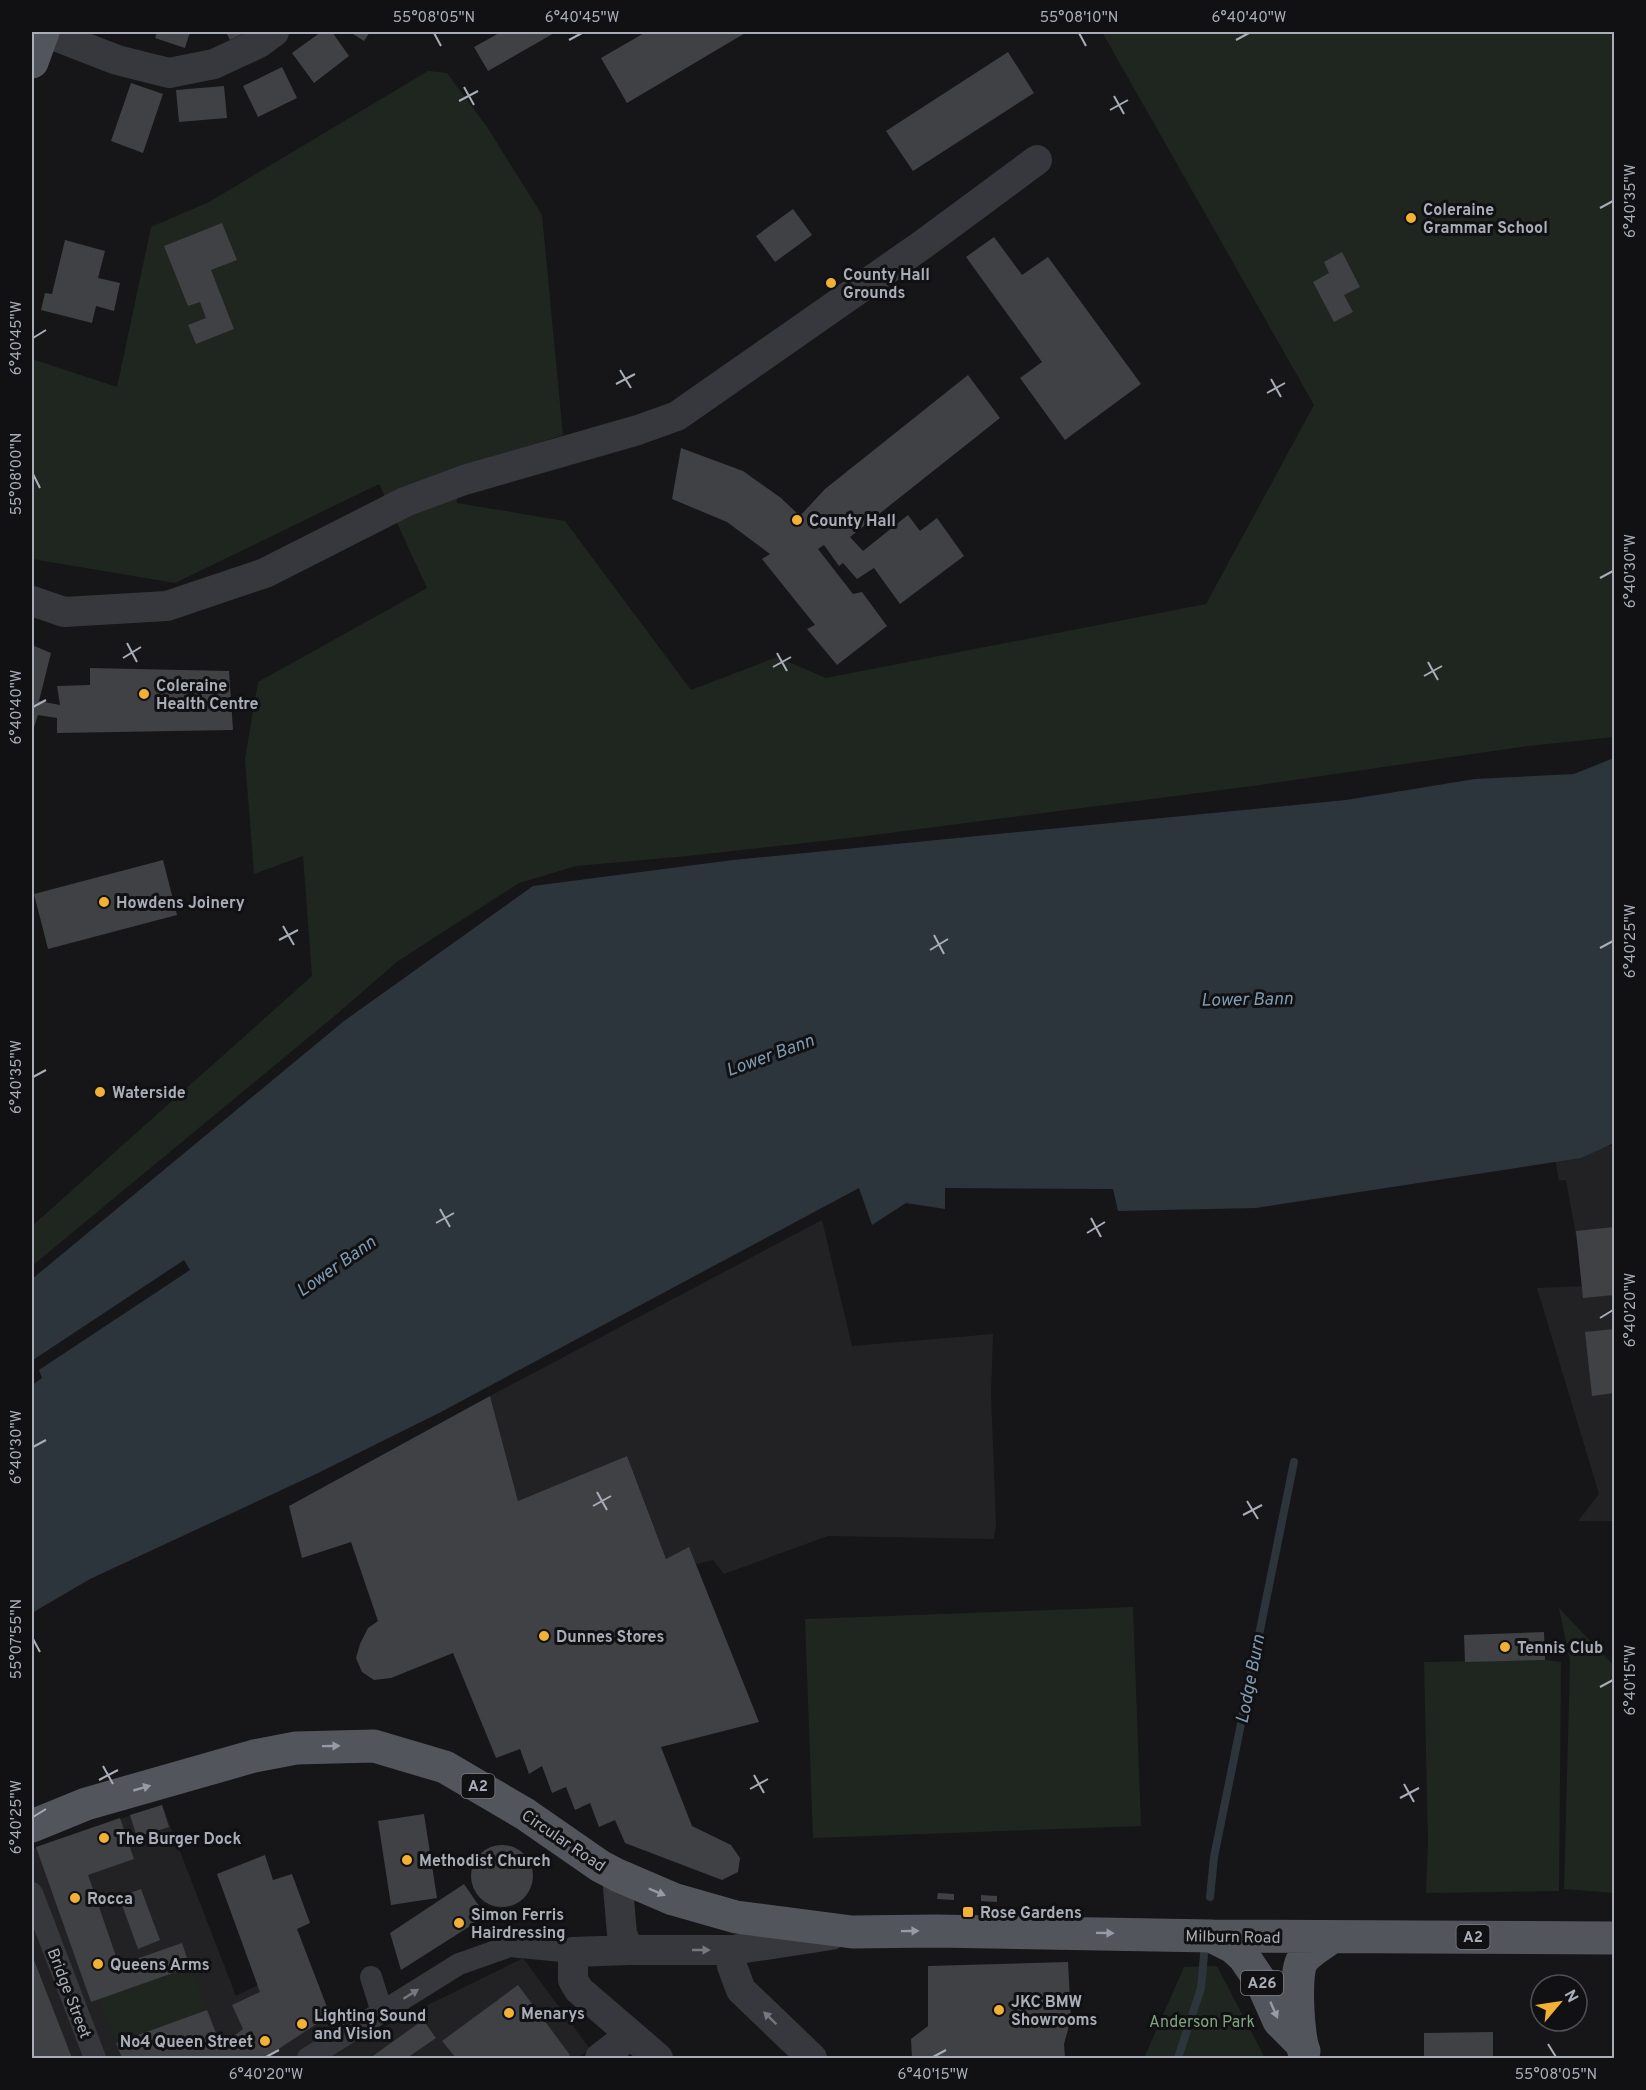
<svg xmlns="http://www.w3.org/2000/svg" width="1646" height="2090" font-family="Overpass,sans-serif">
  <rect width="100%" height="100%" fill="#161618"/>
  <path fill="#222225" d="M1552 1142 1614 1146V1521H1578L1599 1494 1537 1288 1585 1286 1566 1180 1559 1181Z
    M822 1220 852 1346 993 1334 991 1394 996 1524 994 1539 828 1536 724 1574 713 1560 696 1564 689 1548 666 1559 627 1456 518 1501 490 1396Z
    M162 1805 236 1996 308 1960 330 2015 355 2041 523 1958 590 2049 578 2058H32V1849Z"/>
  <path fill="#1e261f" d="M1102 32H1614V737L1528 746 1253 786 850 838 688 856 576 866 519 883 398 961 338 1013 32 1266V1226L312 976 303 856 254 874 245 759 258 682 427 588 379 484 175 583 32 559V359L117 387 151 227 209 202 428 71 447 73 487 127 542 215 563 435 454 470 457 503 565 521 691 690 777 657 826 678 1206 604 1314 405Z
    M1133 1607 1141 1826 813 1838 805 1619Z
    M1559 1608 1614 1666V1893L1564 1889 1570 1661Z
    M1545 1660 1561 1662 1559 1891 1426 1893 1428 1842 1424 1662Z
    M1217 1966 1265 2058H1144L1184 1967Z
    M190 1967 207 2010 116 2043 99 1999Z"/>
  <path fill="#2c353c" d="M1614 758V1143L1581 1158 1256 1208 1118 1211 1113 1189 945 1188V1209L906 1203 872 1225 859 1188 441 1412 316 1474 90 1579 32 1613V1279L344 1021 533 886 733 860 1346 800 1475 779 1574 774Z"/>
  <path fill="#161618" d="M184 1260 190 1270 39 1370 42 1378 32 1385V1358L33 1360Z"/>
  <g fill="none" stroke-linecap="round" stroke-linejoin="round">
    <path stroke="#2c353c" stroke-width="8" d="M1210 1897 1214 1857 1294 1462
      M1178 2058 1201 1988 1205 1944"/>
  </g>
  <path fill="#404145" d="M157 32H190L185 48 155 38Z
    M226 32H246L230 40Z
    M321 32H332L349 56 314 83 292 53Z
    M350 32H370L364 41Z
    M501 32H556L488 71 474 47Z
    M646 32H747L627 103 601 58Z
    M1008 52 1034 93 913 171 886 131Z
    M282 67 297 98 258 117 243 86Z
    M131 83 163 94 143 153 111 141Z
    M224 86 227 118 179 122 176 90Z
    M793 209 812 235 775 262 756 236Z
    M222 223 237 260 211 270 234 329 196 344 188 325 206 318 200 302 188 306 164 246Z
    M994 237 1022 275 1048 257 1141 384 1065 440 1020 378 1042 362 966 257Z
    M65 240 105 251 98 278 120 283 114 311 96 306 92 323 41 310 45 293 52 294Z
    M1342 252 1360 287 1344 295 1353 312 1334 322 1313 282 1329 273 1324 262Z
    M968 375 1000 418 850 537 863 551 908 515 920 531 937 518 964 556 900 604 874 568 857 579 843 563 839 566 824 545 818 549 853 594 862 592 887 626 837 665 807 629 815 625 762 559 770 554 727 522 672 499 681 448 743 471 781 498 800 516 825 489Z
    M32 645 51 653 39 701 60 705 57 686 90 685V668L229 671 233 730 57 733V718L38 715 32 733Z
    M163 860 177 915 48 949 34 894Z
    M1614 1227V1295L1583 1298 1576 1231Z
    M1614 1329V1393L1592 1396 1585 1332Z
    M490 1396 518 1501 627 1456 666 1559 689 1547 759 1722 661 1747 692 1826 731 1845 740 1858 738 1872 722 1880 625 1843 615 1820 599 1827 590 1803 575 1810 566 1787 552 1793 542 1766 529 1774 520 1749 496 1758 453 1653 391 1678 374 1680 362 1672 356 1658 360 1644 368 1628 378 1621 351 1542 302 1558 289 1506Z
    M1544 1632 1545 1660 1465 1662 1464 1635Z
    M162 1805 169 1827 137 1837 130 1815Z
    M424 1814 437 1898 391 1905 378 1821Z
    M120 1818 134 1859 88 1875 119 1965 182 1943 190 1967 91 2002 36 1847Z
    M471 1876a31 31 0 1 1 62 0a31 31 0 1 1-62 0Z
    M265 1855 273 1880 292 1874 310 1923 297 1929 330 2015 265 2058H122L116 2043 207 2010 221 2046 243 2029 232 2005 260 1992 217 1874Z
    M464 1884 486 1916 401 1970 390 1933Z
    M141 1889 160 1940 138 1949 119 1897Z
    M938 1893 954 1894V1900L937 1899Z
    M981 1895 997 1896V1902L981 1901Z
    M32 1955 72 2058H32Z
    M1068 1962 1071 2019 1064 2044 1065 2058H912L911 2039 928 2026V1966Z
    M518 1985 570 2055 566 2058H456L442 2041Z
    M423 2020 436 2038 407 2058H370Z
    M1493 2032V2058H1424V2033Z"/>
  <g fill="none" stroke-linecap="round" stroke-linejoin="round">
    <path stroke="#37383d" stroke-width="22" d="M32 1893 95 2058
      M371 1977 382 2012
      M308 2058 459 1964 510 1946 573 1952"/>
    <path stroke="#37383d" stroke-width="30" d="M45 32 117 60 169 73 214 64 259 43 274 32
      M32 601 64 612 167 606 265 573 405 502 464 480 638 430 677 416 922 245 1037 160
      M617 1875 622 1934 629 1950
      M732 1950V1966L741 1990 812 2058
      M600 2058 630 2035
      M658 2058 579 1990 573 1980V1952L629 1950H732L831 1935"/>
    <path stroke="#53555c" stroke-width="33" d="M32 62 43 32
      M32 1826 86 1804 254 1756 296 1748 374 1746 445 1767 525 1814 600 1866 617 1875 673 1899 736 1917 852 1932 936 1931 1211 1936 1614 1938
      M1211 1936 1233 1947 1244 1957 1263 1985 1279 2021 1299 2041
      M1304 2051C1298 2038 1294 1973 1302 1961 1308 1952 1323 1944 1332 1937"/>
  </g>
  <defs><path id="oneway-solid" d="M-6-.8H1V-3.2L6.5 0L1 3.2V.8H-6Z" transform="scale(1.5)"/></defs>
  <g fill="#979ba6">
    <use href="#oneway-solid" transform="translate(331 1746) rotate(-1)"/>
    <use href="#oneway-solid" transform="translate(142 1788) rotate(-16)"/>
    <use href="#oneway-solid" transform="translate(657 1892) rotate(23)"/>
    <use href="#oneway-solid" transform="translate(910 1931) rotate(-1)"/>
    <use href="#oneway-solid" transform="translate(1105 1933) rotate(1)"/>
    <use href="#oneway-solid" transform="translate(1274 2010) rotate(66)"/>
  </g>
  <g fill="#757881">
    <use href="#oneway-solid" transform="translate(701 1950)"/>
    <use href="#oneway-solid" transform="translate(411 1994) rotate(-32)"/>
    <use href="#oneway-solid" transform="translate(770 2018) rotate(-136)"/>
  </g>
  <path fill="none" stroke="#a8adb8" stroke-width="2" d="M434 33 441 46M1079 33 1086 46M569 40 582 33M1236 40 1249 33M464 87 474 105M1114 96 1124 114M459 101 478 91M1110 110 1128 100M1600 208 1613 201M33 338 46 330M620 370 631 388M1271 379 1281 397M616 384 635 374M1267 393 1285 383M33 474 40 488M1600 578 1613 571M127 643 137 662M777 653 787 671M123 658 141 647M1428 662 1438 680M773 667 791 657M1424 676 1442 666M33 707 46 700M283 926 294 945M934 935 944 954M279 940 298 930M1600 948 1613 941M930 950 948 939M33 1077 46 1070M440 1209 450 1227M1091 1218 1101 1237M436 1223 454 1213M1087 1233 1105 1222M1600 1318 1613 1310M33 1447 46 1440M597 1492 607 1510M1247 1501 1258 1519M593 1506 611 1496M1243 1515 1262 1505M33 1639 40 1652M1600 1687 1613 1680M103 1766 113 1784M754 1775 764 1793M99 1780 118 1770M1404 1784 1414 1802M750 1789 768 1779M1400 1798 1419 1788M33 1817 46 1809M1548 2044 1556 2057M266 2057 279 2050M933 2057 946 2050"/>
  <g fill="#f2b134" stroke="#111113" stroke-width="2">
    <circle cx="1411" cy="218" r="6"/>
    <circle cx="831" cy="283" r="6"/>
    <circle cx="797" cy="520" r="6"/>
    <circle cx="144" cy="694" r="6"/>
    <circle cx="104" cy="902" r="6"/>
    <circle cx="100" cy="1092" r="6"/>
    <circle cx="544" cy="1636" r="6"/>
    <circle cx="1505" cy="1647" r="6"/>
    <circle cx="104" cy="1838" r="6"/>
    <circle cx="407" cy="1860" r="6"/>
    <circle cx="75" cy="1898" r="6"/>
    <rect x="962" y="1906" width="12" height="12" rx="3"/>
    <circle cx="459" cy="1923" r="6"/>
    <circle cx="98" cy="1964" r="6"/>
    <circle cx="999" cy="2010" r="6"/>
    <circle cx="509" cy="2013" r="6"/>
    <circle cx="302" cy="2024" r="6"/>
    <circle cx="265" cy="2041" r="6"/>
  </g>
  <g text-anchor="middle" stroke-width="6" stroke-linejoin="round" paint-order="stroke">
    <g fill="#111113" stroke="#7b7e86" stroke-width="1.5">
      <rect x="461.5" y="1774" width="33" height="24" rx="4.5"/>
      <rect x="1456.5" y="1925" width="33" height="24" rx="4.5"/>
      <rect x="1241" y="1971" width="42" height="24" rx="4.5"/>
    </g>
    <g font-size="15" font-weight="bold" fill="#a8adb8">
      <text x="478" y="1791">A2</text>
      <text x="1473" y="1942">A2</text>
      <text x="1262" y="1988">A26</text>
    </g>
    <g font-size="16" font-weight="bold" fill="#a8adb8" stroke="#111113" text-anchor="start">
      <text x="1423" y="215">Coleraine<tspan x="1423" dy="18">Grammar School</tspan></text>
      <text x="843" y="280">County Hall<tspan x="843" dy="18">Grounds</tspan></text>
      <text x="809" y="526">County Hall</text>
      <text x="156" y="691">Coleraine<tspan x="156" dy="18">Health Centre</tspan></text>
      <text x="116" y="908">Howdens Joinery</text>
      <text x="112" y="1098">Waterside</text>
      <text x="556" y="1642">Dunnes Stores</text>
      <text x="1517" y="1653">Tennis Club</text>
      <text x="116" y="1844">The Burger Dock</text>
      <text x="419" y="1866">Methodist Church</text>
      <text x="87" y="1904">Rocca</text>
      <text x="980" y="1918">Rose Gardens</text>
      <text x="471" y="1920">Simon Ferris<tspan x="471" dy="18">Hairdressing</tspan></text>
      <text x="110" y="1970">Queens Arms</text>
      <text x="1011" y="2007">JKC BMW<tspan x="1011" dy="18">Showrooms</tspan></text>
      <text x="521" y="2019">Menarys</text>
      <text x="314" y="2021">Lighting Sound<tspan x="314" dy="18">and Vision</tspan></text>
      <text x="253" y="2047" text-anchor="end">No4 Queen Street</text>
    </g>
    <g font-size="16" fill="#a8adb8" stroke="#111113">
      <text transform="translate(564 1840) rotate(34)" y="6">Circular Road</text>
      <text transform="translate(1233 1936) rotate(1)" y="6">Milburn Road</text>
      <text transform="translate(70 1993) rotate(69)" y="6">Bridge Street</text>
    </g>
    <g font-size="16" fill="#7fa381" stroke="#111113">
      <text x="1202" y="2027">Anderson Park</text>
    </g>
    <g font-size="18" font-style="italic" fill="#7f9bb3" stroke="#111113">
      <text transform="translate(1247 999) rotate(-1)" y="6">Lower Bann</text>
      <text transform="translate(770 1055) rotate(-20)" y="6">Lower Bann</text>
      <text transform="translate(336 1266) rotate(-35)" y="6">Lower Bann</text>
      <text transform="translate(1250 1679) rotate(-79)" y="6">Lodge Burn</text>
    </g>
  </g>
  <rect width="1646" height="2090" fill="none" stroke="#111113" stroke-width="66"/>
  <g transform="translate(1559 2003) rotate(61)"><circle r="28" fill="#111113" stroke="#4d4f55" stroke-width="1.5"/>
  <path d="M0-4.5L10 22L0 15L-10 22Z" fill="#f2b134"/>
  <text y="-9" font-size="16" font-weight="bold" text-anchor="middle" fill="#a8adb8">N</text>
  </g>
  <rect x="33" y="33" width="1580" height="2024" fill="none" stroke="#a8adb8" stroke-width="2"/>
  <g font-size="15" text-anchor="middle" fill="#a8adb8">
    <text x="434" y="22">55°08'05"N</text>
    <text x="582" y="22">6°40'45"W</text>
    <text x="1079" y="22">55°08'10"N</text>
    <text x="1249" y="22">6°40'40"W</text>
    <text transform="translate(1630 201) rotate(-90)" y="5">6°40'35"W</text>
    <text transform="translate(16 338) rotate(-90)" y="5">6°40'45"W</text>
    <text transform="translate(16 474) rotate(-90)" y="5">55°08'00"N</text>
    <text transform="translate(1630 571) rotate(-90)" y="5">6°40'30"W</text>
    <text transform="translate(16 707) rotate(-90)" y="5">6°40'40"W</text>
    <text transform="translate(1630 941) rotate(-90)" y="5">6°40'25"W</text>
    <text transform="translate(16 1077) rotate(-90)" y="5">6°40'35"W</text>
    <text transform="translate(1630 1310) rotate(-90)" y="5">6°40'20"W</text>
    <text transform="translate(16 1447) rotate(-90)" y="5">6°40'30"W</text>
    <text transform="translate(16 1639) rotate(-90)" y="5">55°07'55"N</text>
    <text transform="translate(1630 1680) rotate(-90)" y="5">6°40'15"W</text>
    <text transform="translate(16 1817) rotate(-90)" y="5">6°40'25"W</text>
    <text x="266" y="2079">6°40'20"W</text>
    <text x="933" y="2079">6°40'15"W</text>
    <text x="1556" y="2079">55°08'05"N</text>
  </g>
</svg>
